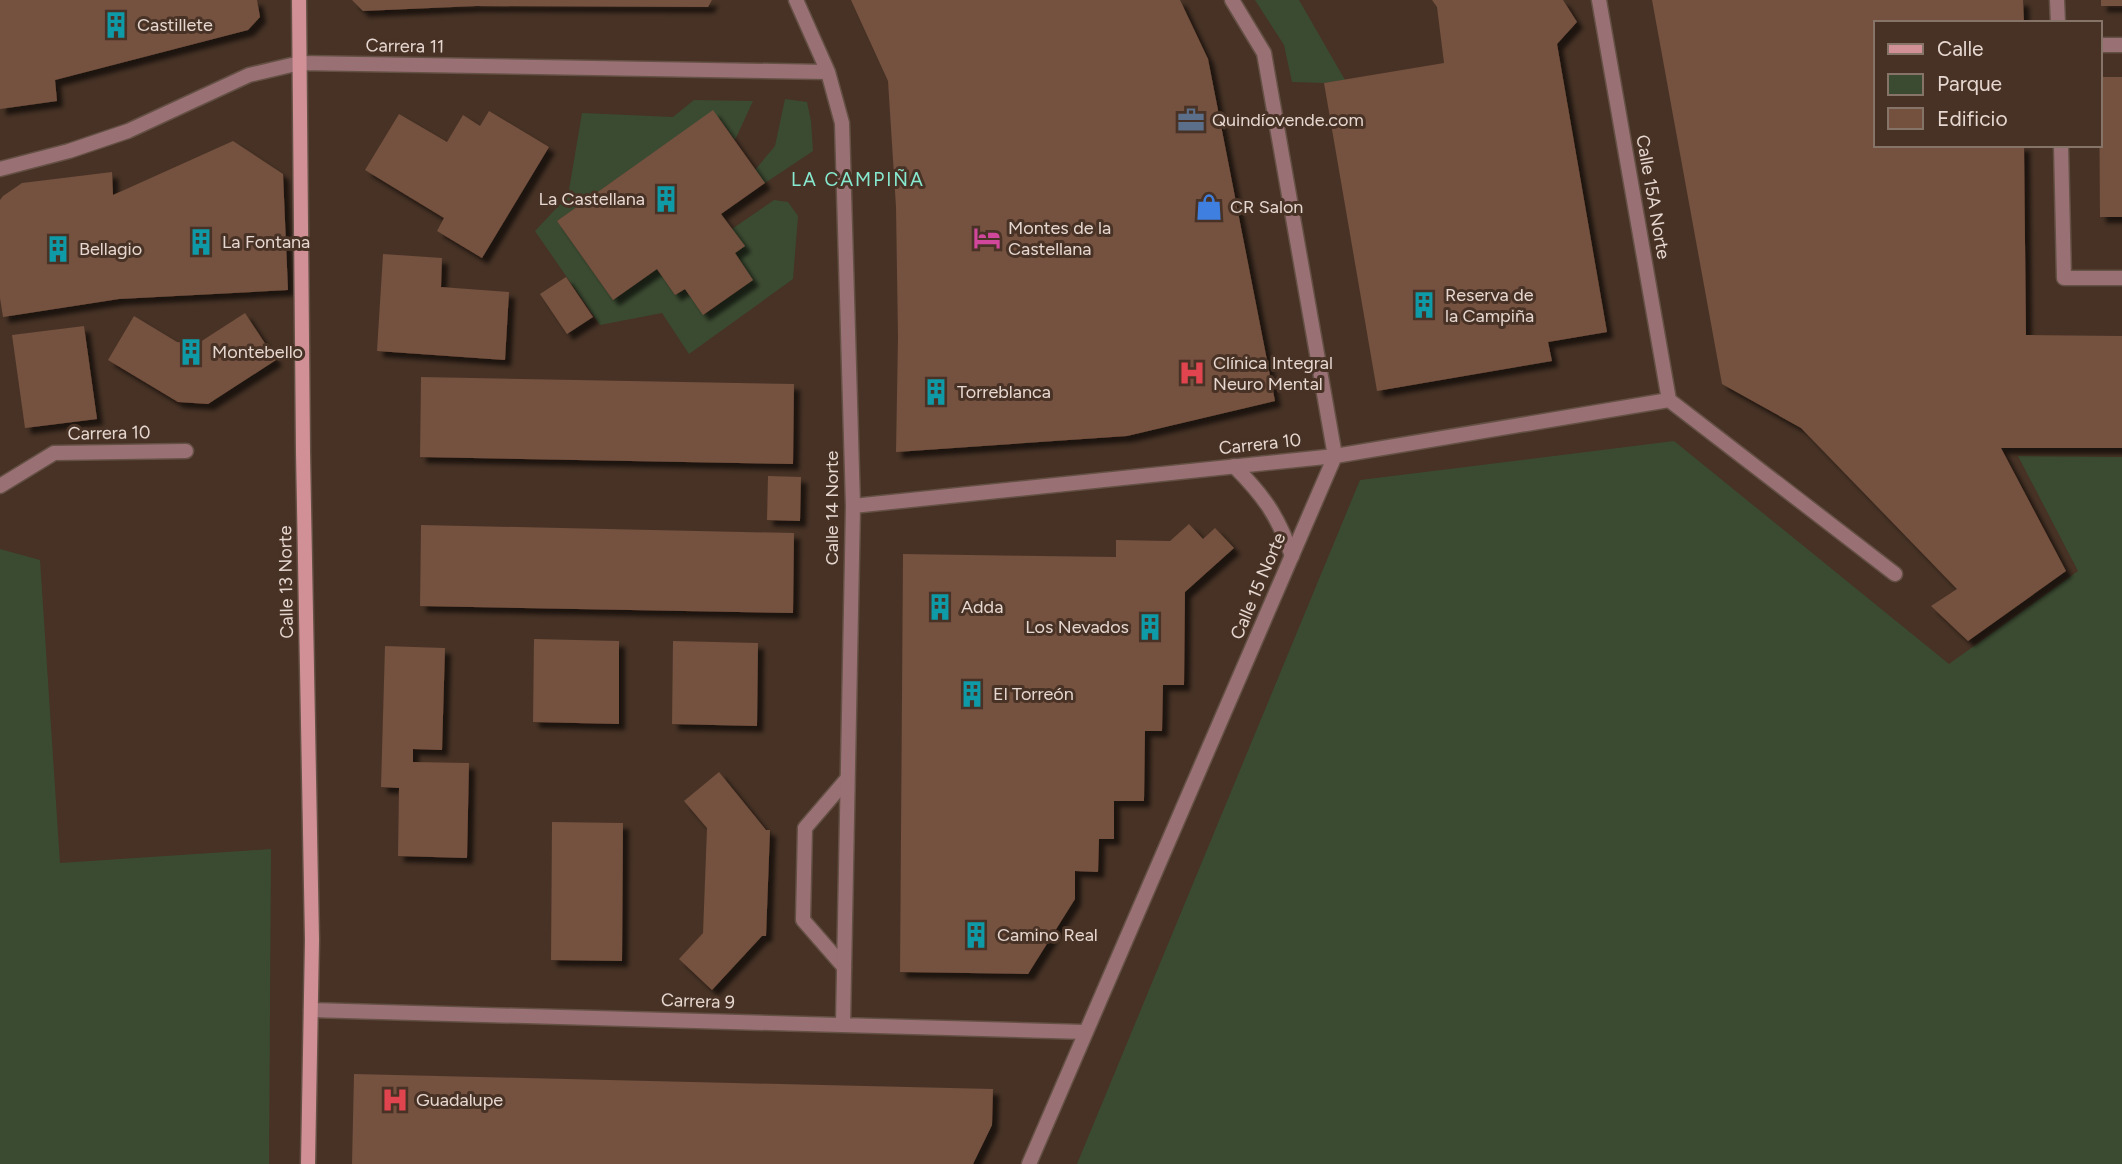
<svg xmlns="http://www.w3.org/2000/svg" width="2122" height="1164" font-family="Figtree,sans-serif">
  <defs>
    <filter id="shadow"><feDropShadow dx="6" dy="6" stdDeviation="2" flood-color="#0009"/></filter>
  </defs>
  <rect width="100%" height="100%" fill="#473225"/>
  <path fill="#3b4b31" d="M1255 0H1299L1345 80 1324 83 1292 82 1284 45Z
    M785 99 807 102 811 121 813 151 765 183 755 170 775 146Z
    M694 100 753 101 735 140 713 111 557 221 613 300 657 269 675 295 685 289 704 315 753 280 735 253 732 229 774 200 788 202 798 216 793 279 689 354 662 313 600 325 535 231 568 196 582 113 673 117Z
    M1674 441 1949 664 2078 571 2018 456 2122 457V1164H1077L1360 480Z
    M0 549 40 560 60 863 271 849 269 1164H0Z"/>
  <path fill="#74513f" filter="url(#shadow)" d="M0 0H257L260 17 248 30 55 80 57 101 0 109Z
    M352 0H712L708 7 476 6 363 11Z
    M851 0H1180L1208 59 1275 401 1127 436 896 452 898 337 896 207 888 81Z
    M1432 0H1563L1577 22 1557 44 1607 332 1548 342 1552 361 1377 391 1324 83 1444 63 1437 7Z
    M1652 0H2023L2024 23H1875V145H2024L2026 335 2122 336V448H2001L2066 571 1968 641 1931 606 1957 589 1801 428 1722 384Z
    M2101 0H2122V6H2101Z
    M2099 77H2122V217H2100Z
    M713 110 765 183 721 214 745 246 735 253 753 280 703 315 685 289 675 295 657 269 613 300 557 221Z
    M489 111 549 147 482 258 437 231 444 218 365 170 399 114 447 142 463 115 480 126Z
    M233 141 283 174 288 290 119 299 3 317 0 298V200L3 196 22 183 112 172 113 195Z
    M383 254 442 258 441 287 509 292 505 360 377 351Z
    M566 277 593 317 567 334 540 294Z
    M245 313 276 360 208 404 178 402 108 360 134 316 177 342 197 344Z
    M84 326 97 419 25 428 12 335Z
    M421 377 794 384 793 464 420 457Z
    M768 476 801 477 800 521 767 520Z
    M1189 524 1203 539 1215 528 1234 548 1185 592 1184 685H1163L1162 731H1145L1144 801H1114V839H1099L1098 872 1075 871V899L1028 974 900 972 903 554 1116 557V540L1170 541Z
    M421 525 794 533 793 613 420 606Z
    M534 639 619 641V724L533 722Z
    M673 641 758 643 757 726 672 724Z
    M385 646 445 648 442 750 413 749V762L469 763 467 858 398 856 399 788 381 787Z
    M719 772 766 830H770L766 936H762L712 990 679 959 703 933 707 828 684 801Z
    M552 822 623 823 622 961 551 960Z
    M354 1074 993 1089 992 1125 973 1164H352Z"/>
  <g fill="none" stroke-linecap="round" stroke-linejoin="round">
    <defs>
      <path id="lane" d="M1234 466C1264 496 1278 516 1292 556
        M844 967 803 920 805 828 847 779"/>
      <path id="street" d="M796 0 828 72 842 123 853 506 843 1025
        M1599 0 1669 400
        M2057 0 2058 23
        M2099 45H2122
        M2061 145 2064 278H2122
        M0 169 69 151 128 131 249 75 300 63 828 72
        M1669 400 1895 574
        M0 486 54 453 186 451
        M853 506 1335 456 1669 400
        M311 1010 1085 1032
        M1029 1164 1335 456 1264 53 1232 0"/>
      <path id="secondary" d="M299 0 303 452 312 940 308 1164"/>
    </defs>
    <use href="#lane" stroke="#645044" stroke-width="17"/>
    <use href="#street" stroke="#645044" stroke-width="17"/>
    <use href="#secondary" stroke="#645044" stroke-width="17"/>
    <use href="#lane" stroke="#997074" stroke-width="14"/>
    <use href="#street" stroke="#997074" stroke-width="14"/>
    <use href="#secondary" stroke="#d09096" stroke-width="14"/>
  </g>
  <defs>
    <symbol id="building-bare" viewBox="-9 -9 18 18"><path d="M-4-6H4V6H1V3H-1V6H-4ZM-2.5-4.3h1.7v1.8h-1.7ZM.8-4.3h1.7v1.8H.8ZM-2.5-1h1.7V.8h-1.7ZM.8-1h1.7V.8H.8Z" fill="#0f9aa8" stroke="#473225" stroke-width="2.5" paint-order="stroke"/></symbol>
    <symbol id="office-bare" viewBox="-9 -9 18 18"><path d="M-6-3h4V-5.5h4V-3h4V5H-6ZM-1-4.5V-3h2v-1.5ZM-6 0V1H6V0Z" fill="#5c6f8a" stroke="#473225" stroke-width="2.5" paint-order="stroke"/></symbol>
    <symbol id="shop-bare" viewBox="-9 -9 18 18"><path d="M-5-2.5h2.3a2.7 3.5 0 0 1 5.4 0H5L5.5 6h-11ZM-1.5-2.5h3a1.5 2.3 0 0 0-3 0Z" fill="#3f7fe0" stroke="#473225" stroke-width="2.5" paint-order="stroke"/></symbol>
    <symbol id="hotel-bare" viewBox="-9 -9 18 18"><path d="M-6-4.5h1.5V1H6V5H4.5V3h-9V5H-6ZM-4 0a1.8 1.8 0 1 1 3.6 0ZM.5 0V-2.5h3Q6-2.5 6 0Z" fill="#d1479c" stroke="#473225" stroke-width="2.5" paint-order="stroke"/></symbol>
    <symbol id="hospital-bare" viewBox="-9 -9 18 18"><path d="M-5-5h3v3.5h4V-5h3V5h-3V1.5h-4V5h-3Z" fill="#e0444e" stroke="#473225" stroke-width="2.5" paint-order="stroke"/></symbol>
  </defs>
  <g fill-rule="evenodd">
    <use href="#building-bare" x="97" y="6" width="38" height="38"/>
    <use href="#office-bare" x="1172" y="101" width="38" height="38"/>
    <use href="#building-bare" x="647" y="180" width="38" height="38"/>
    <use href="#shop-bare" x="1190" y="188" width="38" height="38"/>
    <use href="#hotel-bare" x="968" y="219" width="38" height="38"/>
    <use href="#building-bare" x="182" y="223" width="38" height="38"/>
    <use href="#building-bare" x="39" y="230" width="38" height="38"/>
    <use href="#building-bare" x="1405" y="286" width="38" height="38"/>
    <use href="#building-bare" x="172" y="333" width="38" height="38"/>
    <use href="#hospital-bare" x="1173" y="354" width="38" height="38"/>
    <use href="#building-bare" x="917" y="373" width="38" height="38"/>
    <use href="#building-bare" x="921" y="588" width="38" height="38"/>
    <use href="#building-bare" x="1131" y="608" width="38" height="38"/>
    <use href="#building-bare" x="953" y="675" width="38" height="38"/>
    <use href="#building-bare" x="957" y="916" width="38" height="38"/>
    <use href="#hospital-bare" x="376" y="1081" width="38" height="38"/>
  </g>
  <g text-anchor="middle" stroke-width="6" stroke-linejoin="round" paint-order="stroke">
    <g font-size="18" fill="#e6d7d0" stroke="#473225" text-anchor="start">
      <text x="137" y="31">Castillete</text>
      <text x="1212" y="126">Quindíovende.com</text>
      <text x="645" y="205" text-anchor="end">La Castellana</text>
      <text x="1230" y="213">CR Salon</text>
      <text x="1008" y="234">Montes de la<tspan x="1008" dy="21">Castellana</tspan></text>
      <text x="222" y="248">La Fontana</text>
      <text x="79" y="255">Bellagio</text>
      <text x="1445" y="301">Reserva de<tspan x="1445" dy="21">la Campiña</tspan></text>
      <text x="212" y="358">Montebello</text>
      <text x="1213" y="369">Clínica Integral<tspan x="1213" dy="21">Neuro Mental</tspan></text>
      <text x="957" y="398">Torreblanca</text>
      <text x="961" y="613">Adda</text>
      <text x="1129" y="633" text-anchor="end">Los Nevados</text>
      <text x="993" y="700">El Torreón</text>
      <text x="997" y="941">Camino Real</text>
      <text x="416" y="1106">Guadalupe</text>
    </g>
    <g font-size="18" fill="#e6d7d0" stroke="#473225">
      <text transform="translate(405 46) rotate(1)" y="6">Carrera 11</text>
      <text transform="translate(1653 197) rotate(80)" y="6">Calle 15A Norte</text>
      <text transform="translate(109 433) rotate(-1)" y="6">Carrera 10</text>
      <text transform="translate(1260 444) rotate(-6)" y="6">Carrera 10</text>
      <text transform="translate(832 508) rotate(-90)" y="6">Calle 14 Norte</text>
      <text transform="translate(286 582) rotate(-91)" y="6">Calle 13 Norte</text>
      <text transform="translate(1258 586) rotate(-67)" y="6">Calle 15 Norte</text>
      <text transform="translate(698 1001) rotate(2)" y="6">Carrera 9</text>
    </g>
    <g font-size="19" letter-spacing="2" fill="#86e9d0" stroke="#473225">
      <text x="858" y="186">LA CAMPIÑA</text>
    </g>
  </g>
  <rect x="1874" y="21" width="228" height="126" fill="#473225" stroke="#877469" stroke-width="2"/>
  <rect x="1888" y="44" width="35" height="10" fill="#d09096" stroke="#877469" stroke-width="2"/>
  <text x="1937" y="56" font-size="21" fill="#e6d7d0">Calle</text>
  <rect x="1888" y="74" width="35" height="21" fill="#3b4b31" stroke="#877469" stroke-width="2"/>
  <text x="1937" y="91" font-size="21" fill="#e6d7d0">Parque</text>
  <rect x="1888" y="108" width="35" height="21" fill="#74513f" stroke="#877469" stroke-width="2"/>
  <text x="1937" y="126" font-size="21" fill="#e6d7d0">Edificio</text>
</svg>
